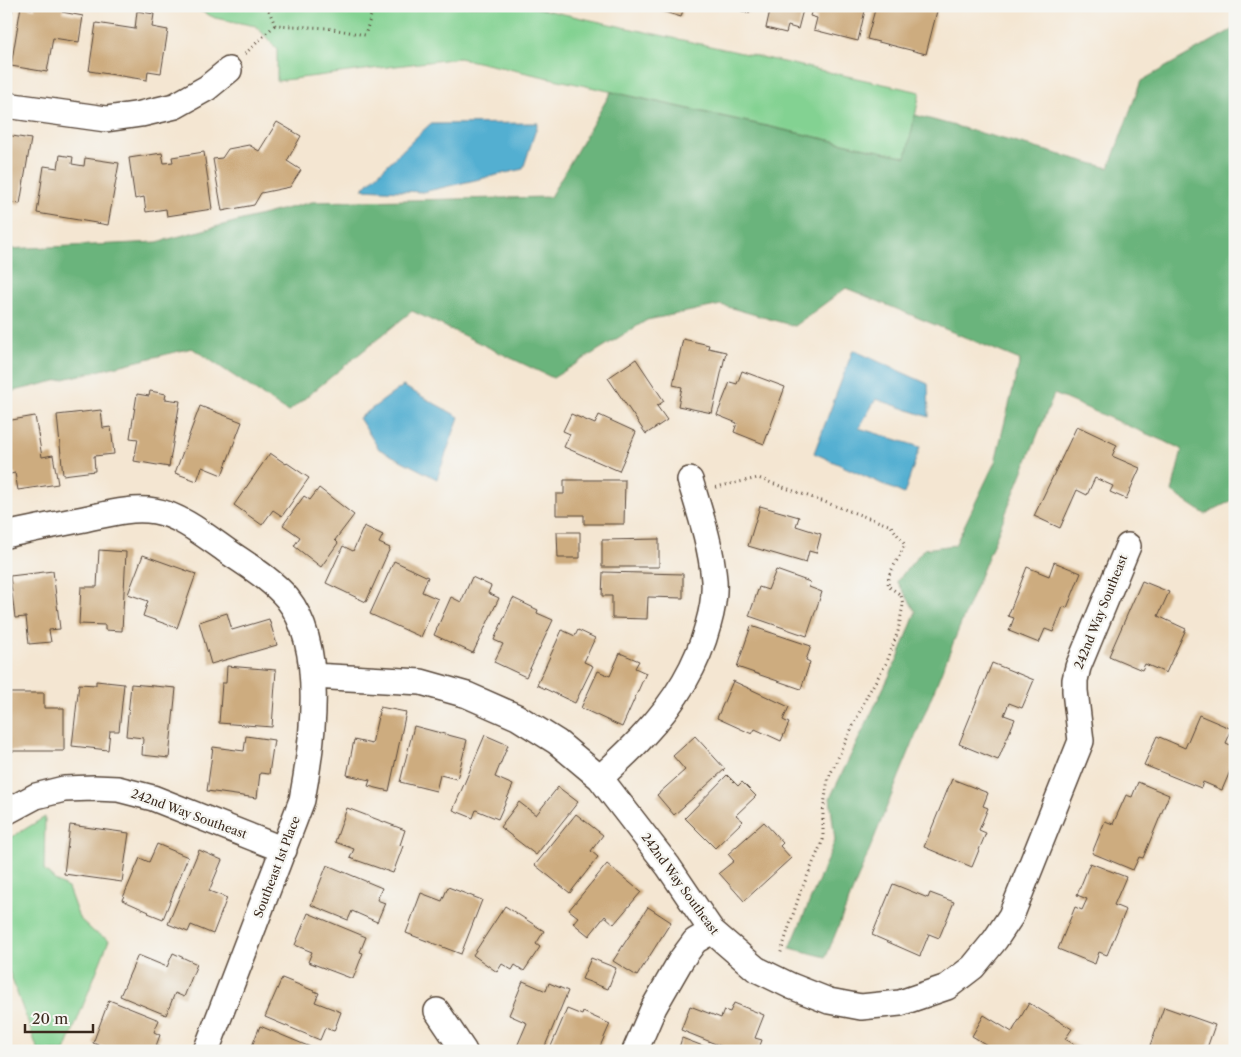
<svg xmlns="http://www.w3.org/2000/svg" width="1241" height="1057" font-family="'Libre Caslon Text',serif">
  <rect width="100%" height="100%" fill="#f6f6f2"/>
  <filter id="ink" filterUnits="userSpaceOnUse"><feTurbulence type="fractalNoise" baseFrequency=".02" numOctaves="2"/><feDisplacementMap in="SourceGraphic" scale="10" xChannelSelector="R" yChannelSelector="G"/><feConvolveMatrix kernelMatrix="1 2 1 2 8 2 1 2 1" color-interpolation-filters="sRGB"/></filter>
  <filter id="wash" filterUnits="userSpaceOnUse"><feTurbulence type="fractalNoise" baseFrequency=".0096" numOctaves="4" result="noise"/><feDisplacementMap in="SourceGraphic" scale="20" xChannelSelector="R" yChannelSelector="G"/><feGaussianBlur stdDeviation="1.12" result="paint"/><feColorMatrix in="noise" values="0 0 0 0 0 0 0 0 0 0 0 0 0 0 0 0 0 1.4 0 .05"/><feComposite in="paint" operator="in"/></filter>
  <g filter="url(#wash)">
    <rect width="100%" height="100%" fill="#f4e6d2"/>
    <path fill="#83d292" stroke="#5f7e58" d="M190 6H527L920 92 907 157 459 58 277 81V49L256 26 215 18Z
      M45 817 44 870 57 882 68 888 79 918 94 932 109 940 65 1051 38 1050 6 963V841L12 837Z"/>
    <path fill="#6ab47c" stroke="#526f4d" d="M1235 28V499L1205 514 1172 492 1182 449 1054 394 826 957 790 948 835 841 830 798 898 658 916 612 897 581 924 549 955 545 995 462 1020 360 846 288 794 326 721 305 647 320 553 378 412 311 288 412 192 348 6 393V249L157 242 312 202 550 197 611 92 906 157 915 115 1109 168 1141 81Z"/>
    <path fill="#53afd1" stroke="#476c78" d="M538 123 523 169 423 192 362 189 430 124Z
      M853 350 928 384 929 417 876 399 859 428 920 447 904 494 814 453Z
      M403 386 459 417 437 479 379 449 359 418Z"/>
    <g id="blocks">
      <path fill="#cdac7f" d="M6 6H13L7 38H6Z
        M21 6 35 9V6H64L62 12 83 16 79 42 53 38 47 72 11 66Z
        M646 6H684L681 17Z
        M725 6H751L749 13Z
        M771 6H804L798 29 788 26 786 33 766 28Z
        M813 6H866L858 41 814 30 817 18 810 16Z
        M876 6 938 7 926 54 867 39Z
        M137 11 154 14 152 27 168 30 161 73 148 71 147 80 89 71 96 23 135 29Z
        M277 122 301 136 287 161 301 170 290 187 261 193 254 205 222 211 213 159 222 158 228 149 249 145 259 151Z
        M6 135 31 139 20 204 6 202Z
        M204 152 212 209 167 216 166 209 146 212 144 197 135 199 129 158 162 153 164 163 173 162 172 157Z
        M60 155 73 157 72 164 84 166 85 158 119 163 108 225 37 213 44 166 58 168Z
        M683 339 709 345 708 348 726 352 712 413 678 406 682 387 673 385Z
        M636 359 664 401 657 406 667 420 646 434 608 378Z
        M742 371 785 387 764 444 734 432 737 423 717 415 730 382 737 384Z
        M150 391 166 394 165 399 180 401 169 467 134 461 138 439 130 438 137 394 149 396Z
        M200 406 242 422 222 475 202 467 197 481 175 473Z
        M101 410 103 428 111 427 114 454 94 456 95 471 63 475 57 415Z
        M571 414 595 424 599 415 636 432 619 471 564 447 570 434 563 431Z
        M35 416 42 457 53 455 58 484 18 490 15 473 6 475V421Z
        M1077 426 1117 445 1112 456 1140 468 1126 499 1110 492 1113 486 1095 478 1087 495 1077 490 1060 528 1034 516Z
        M270 453 286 464 287 463 309 478 282 516 273 510 262 525 234 505Z
        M564 480H625L624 524H584V515H556V494H564Z
        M319 488 354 515 335 540 338 543 321 567 294 546 300 537 283 525 304 496 310 500Z
        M760 506 799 517 796 526 821 534 816 553 809 551 806 563 748 546Z
        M364 526 383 535 379 543 390 548 366 602 326 583 343 546 353 551Z
        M557 532H580V558H558Z
        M659 539V567H602V540Z
        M99 550 126 552 122 631 105 630V625L79 624 81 587H97Z
        M143 555 196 574 177 628 143 616 148 601 128 594Z
        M394 561 428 577 422 592 438 599 421 637 370 614Z
        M1054 562 1081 573 1067 608 1063 607 1053 632 1045 629 1039 643 1009 631 1014 618 1008 616 1027 567 1049 576Z
        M776 570 810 582 809 587 822 592 807 636 749 616 759 587 768 590Z
        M53 571 60 629 49 630 51 642 29 644 26 617 15 618 10 576Z
        M603 572 683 574V598L648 597 647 619 612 618V596H602Z
        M472 577 491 586 488 593 499 598 473 653 434 635 451 597 461 602Z
        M1142 581 1169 592 1158 616 1186 629 1166 673 1145 664 1142 670 1109 656Z
        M513 598 538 610 537 613 553 620 526 677 494 662 503 644 494 640Z
        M227 613 232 630 269 619 277 645 211 664 199 622Z
        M751 626 811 646 806 660 810 662 801 689 737 667Z
        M562 630 575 636 578 630 595 638 584 662 593 666 575 703 537 685Z
        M6 635 11 637 7 656H6Z
        M620 653 639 661 635 668 646 673 622 727 581 708 598 671 610 676Z
        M992 663 1034 680 1022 708 1009 703 1004 715 1015 719 998 760 959 744Z
        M227 666 276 670 272 727 219 723 222 683H226Z
        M96 681 124 684 119 731H110L108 750 72 746 79 684 96 685Z
        M733 681 789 707 783 720 789 723 781 741 755 729 752 734 717 718Z
        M131 684 176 688 169 758 142 755 143 738 126 736Z
        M7 693H44V708H64V751H8Z
        M380 707 406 712 389 791 368 786 370 780 347 775 354 740 372 744Z
        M1199 715 1232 729 1226 743 1235 747V771L1231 769 1222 790 1203 782 1201 788 1144 765 1157 736 1185 748Z
        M414 726 467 740 457 779 440 775 436 791 400 782Z
        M485 735 508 745 495 777 513 785 498 819 476 810 473 818 453 810Z
        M246 736 274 740 269 774 260 773 257 798 207 791 213 747 244 751Z
        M695 736 725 769 674 815 657 795 685 770 673 756Z
        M727 775 738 786 742 782 756 796 736 815 743 821 715 848 685 818Z
        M952 779 988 793 983 806 988 808 979 830 986 833 972 867 924 847Z
        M1138 782 1169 795 1143 858 1139 857 1133 870 1092 853 1105 821 1113 824 1126 795 1132 797Z
        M558 787 578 802 536 855 500 827 519 802 536 815Z
        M347 808 405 830 400 845 403 846 393 873 350 858 354 849 335 842Z
        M576 814 603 835 591 851 598 857 570 893 535 865Z
        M764 822 783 843 780 846 791 858 744 901 719 873 734 861 728 854Z
        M70 825 129 833 122 882 64 874Z
        M157 844 188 857 163 919 148 913 149 912 122 900 140 858 149 862Z
        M199 850 222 860 209 891 227 898 213 934 191 925 188 932 168 924Z
        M1090 863 1126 877 1114 905 1126 910 1107 955 1099 952 1095 964 1058 949 1075 907 1082 910 1087 899 1077 895Z
        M607 864 641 892 614 924 605 916 589 936 573 923 578 917 569 910Z
        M327 865 382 888 377 900 385 903 377 922 352 911 348 920 311 905Z
        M893 884 928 898 930 893 954 902 939 938 929 934 920 956 872 935Z
        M448 887 482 900 461 954 406 933 421 893 442 901Z
        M505 906 544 931 536 944 540 947 524 971 515 965 512 970 502 964 497 972 473 955Z
        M648 907 671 922 637 976 613 961Z
        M308 913 366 937 360 952 363 953 353 979 308 962 312 952 295 945Z
        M173 953 197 964 184 997 175 993 166 1015 120 996 138 955 167 967Z
        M591 958 616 968 608 989 582 979Z
        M282 978 319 993 315 1002 341 1012 334 1031 325 1028 320 1040 265 1017Z
        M523 981 546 991 549 983 568 991 543 1051H515L527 1023 509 1015Z
        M109 1000 159 1020 154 1032 160 1035 156 1046 164 1049 163 1051H113L93 1043Z
        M734 1003 764 1015 755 1038 762 1040 758 1051H733L681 1030 690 1006 721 1018 724 1010 730 1012Z
        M1029 1003 1072 1029 1065 1039 1079 1047 1077 1051H997L972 1036 984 1015 1012 1032Z
        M1164 1007 1215 1025 1206 1051H1148Z
        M567 1009 582 1015 583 1012 610 1024 598 1051H549Z
        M260 1026 315 1049 314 1051H250Z
        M682 1038 716 1051H678Z"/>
    </g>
  </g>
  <g filter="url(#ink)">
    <use href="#blocks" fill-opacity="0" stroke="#574639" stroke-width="1"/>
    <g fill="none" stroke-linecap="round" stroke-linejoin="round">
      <defs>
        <path id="minor" d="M6 105 106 119 141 114 175 106 207 88 229 70
          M6 535C32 529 58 524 84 519 108 514 131 507 155 511 180 515 207 537 227 551 247 565 271 579 287 598 326 647 313 742 302 800L206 1051
          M313 676 421 682 467 695 517 717 557 742 600 778 668 866 712 931 756 969 791 986 829 1001 861 1007 900 1003 947 987 973 967 995 940 1011 916 1081 741 1075 691V680L1078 667 1128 546
          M600 778C615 764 631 750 644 735 674 703 697 667 708 625 712 611 715 594 714 580 711 545 700 513 690 480
          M6 812 36 796 64 789 94 788 118 789 153 798 284 850
          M437 1011 464 1051
          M635 1051 654 1007 681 960 695 941 712 931"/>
      </defs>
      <use href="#minor" stroke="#574639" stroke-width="28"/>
      <path stroke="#574639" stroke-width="3" stroke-dasharray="1 4" stroke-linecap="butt" d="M267 6 275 25 327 28 365 35 374 6
        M245 54 275 25
        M716 487 758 478 891 526 905 545 889 575 888 586 901 595 903 605 898 631 887 662 868 694 828 779 823 812V840L800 893 780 955"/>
      <use href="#minor" stroke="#fff" stroke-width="25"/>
    </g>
  </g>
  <g text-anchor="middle" stroke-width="4.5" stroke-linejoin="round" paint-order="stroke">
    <g font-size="12" fill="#3b2a1e" stroke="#f6f6f2">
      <text transform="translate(1101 612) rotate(-68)" y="4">242nd Way Southeast</text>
      <text transform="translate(189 814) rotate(20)" y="4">242nd Way Southeast</text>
      <text transform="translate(277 867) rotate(-69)" y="4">Southeast 1st Place</text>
      <text transform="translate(680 884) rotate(54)" y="4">242nd Way Southeast</text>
    </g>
  </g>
  <rect width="1241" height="1057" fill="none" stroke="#f6f6f2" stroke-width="25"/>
  <path d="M25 1024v8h68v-8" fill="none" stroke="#3b2a1e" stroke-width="2.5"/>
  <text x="32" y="1024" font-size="15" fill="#3b2a1e" stroke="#f6f6f2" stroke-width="4" paint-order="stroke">20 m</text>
</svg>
